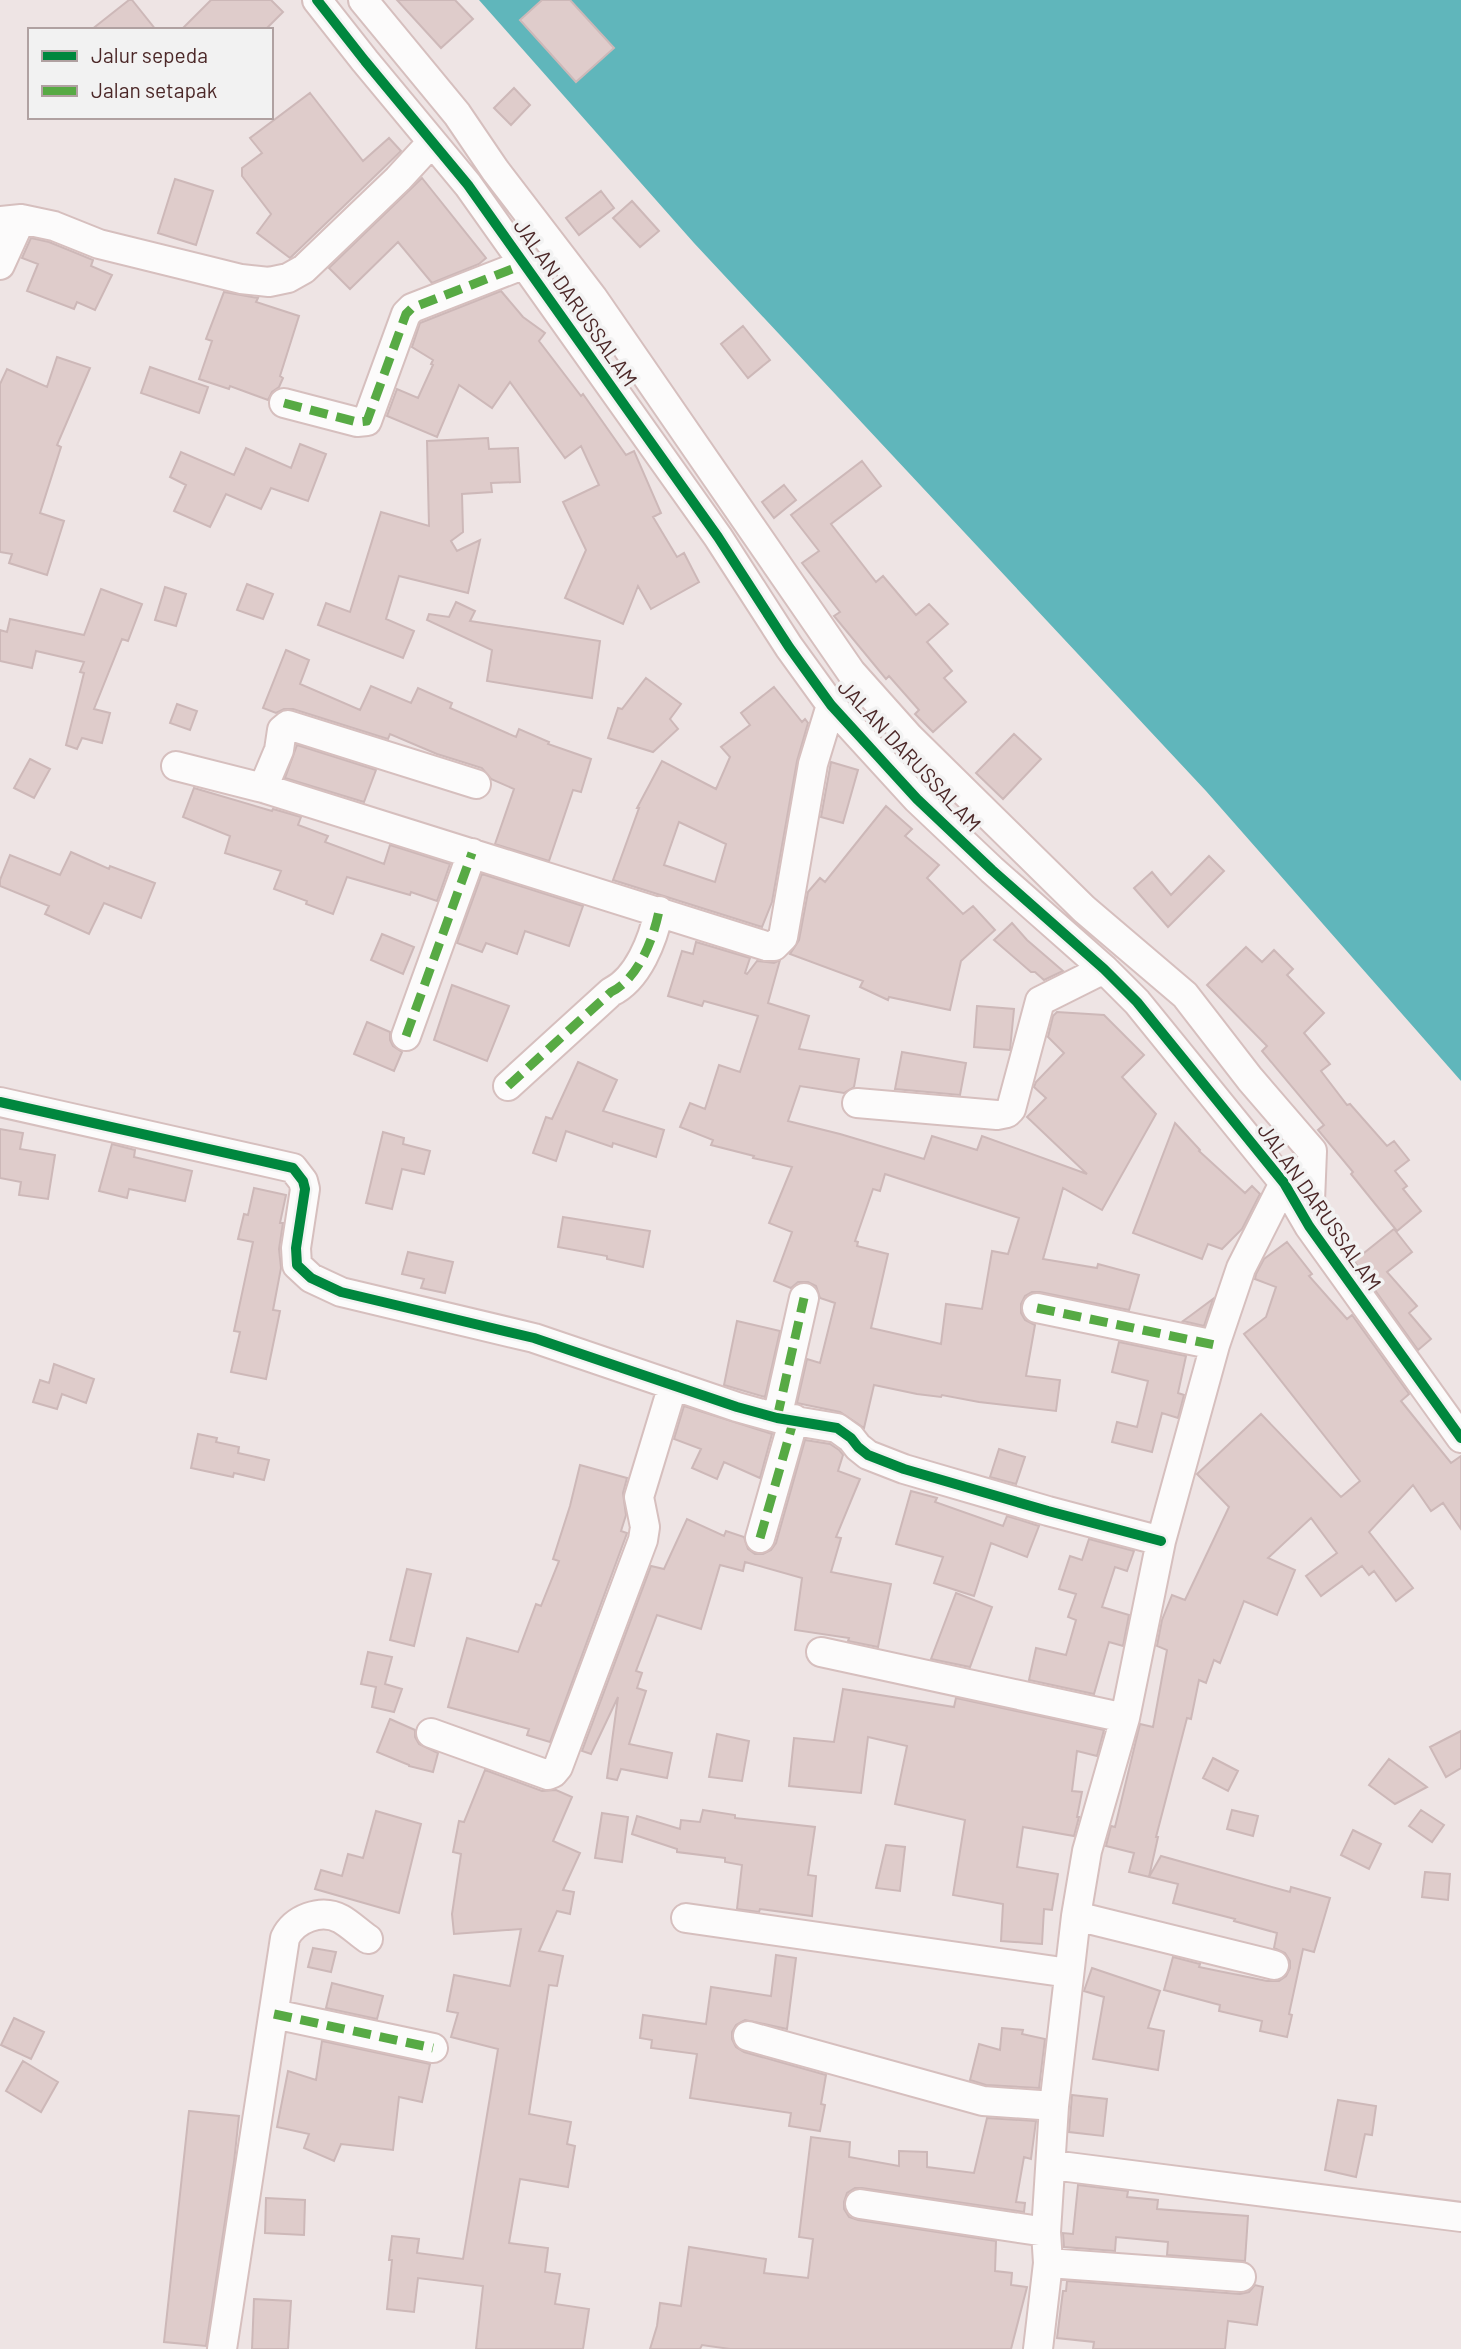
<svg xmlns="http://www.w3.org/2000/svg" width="1461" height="2349" font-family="Barlow,sans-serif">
  <rect width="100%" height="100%" fill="#eee4e4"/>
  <path fill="#60b6bb" d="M479 0H1461V1081L1206 791 694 243Z"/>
  <path fill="#dfcccb" stroke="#cdb8b8" stroke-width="2" fill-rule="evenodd" d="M129 0H132L156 30H91Z
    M211 0H271L283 12 265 30H181Z
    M397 0H455L473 19 441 48Z
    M542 0H570L614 48 576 82 520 20Z
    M514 88 530 105 511 125 494 108Z
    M310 93 363 161 389 138 401 151 290 258 257 233 271 214 242 176V168L262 153 250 138Z
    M422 178 486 258 479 264 432 283 398 242 350 289 329 268Z
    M175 179 213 191 196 245 158 233Z
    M601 191 614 208 579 235 566 218Z
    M632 201 659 231 640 247 613 218Z
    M31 238 49 242 93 260 91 266 112 275 95 310 77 302 74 309 27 291 38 264 22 258Z
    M501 291 523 317 545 333 539 341 581 396 583 394 626 455 634 451 661 513 653 517 677 557 684 553 699 582 651 609 638 586 623 624 565 598 586 550 563 502 599 485 581 446 565 458 510 382 492 408 459 385 437 437 387 416 397 389 418 398 433 365 431 364 433 360 412 347 420 323Z
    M224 292 258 298 256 302 299 316 280 376 283 378 279 387 272 392 268 400 230 386 229 389 199 379 212 341 206 339Z
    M743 326 770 360 748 378 721 344Z
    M57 357 90 368 57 445 61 447 40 513 64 521 47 575 9 563 12 554 0 552V384L7 369 47 387Z
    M150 367 208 387 199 413 141 393Z
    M488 438 489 449 518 448 520 482 491 483 492 492 462 494 463 532 451 541 457 551 480 540 468 593 399 576 386 619 414 631 403 658 318 625 326 603 350 612 381 512 429 526 427 441Z
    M300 444 326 454 308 501 271 488 261 509 226 494 210 527 174 511 186 485 170 477 181 452 234 475 246 448 291 468Z
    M862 461 881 486 831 524 876 582 883 576 916 615 929 604 948 624 927 642 952 671 944 678 966 702 933 732 915 714 919 710 889 676 886 679 834 616 840 612 802 563 819 551 791 515Z
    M784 485 796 500 774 518 762 502Z
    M247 584 273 594 263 619 237 610Z
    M165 587 186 594 176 626 155 620Z
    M101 589 142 604 128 641 122 639 94 709 110 713 102 743 82 738 77 749 66 745 84 673 80 672 84 662 36 651 32 668 0 661V630L7 632 10 619 84 635Z
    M456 602 475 611 470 621 600 641 592 698 487 681 492 650 427 620 429 614 449 617Z
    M286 650 309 660 300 684 360 710 371 686 411 703 418 688 452 703 450 708 516 737 519 729 549 742 548 744 591 759 581 792 573 790 549 861 495 844 514 789 491 779 482 768 437 754 390 734 388 739 293 709H284L276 713 263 708Z
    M646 678 681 704 670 719 678 729 653 752 608 738 618 708 622 709Z
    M774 687 802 722 805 719 808 723 797 761 772 902 762 927 613 880 639 808H637L662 761 716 789 730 757 721 747 750 725 741 713ZM679 822 726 844 715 882 664 865Z
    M177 704 197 711 190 730 170 723Z
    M1014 734 1041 759 1003 799 976 773Z
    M297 745 376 770 364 802 285 778Z
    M30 759 50 769 34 798 14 788Z
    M831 762 858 770 843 823 821 817Z
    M194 788 272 811 273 809 301 817 298 825 328 836 325 842 384 864 390 845 450 864 437 901 411 892 410 895 347 877 333 914 306 904 307 901 274 889 281 871 225 853 230 836 183 817Z
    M886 806 912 829 905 836 939 865 927 878 963 914 973 906 995 930 961 961 950 1010 889 997 888 1000 860 987 863 981 790 954 799 940 808 892 820 878 825 882Z
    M71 852 109 869 110 866 155 883 141 918 104 903 89 934 45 914 49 906 0 886V880L10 855 60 875Z
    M1209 856 1224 871 1168 927 1134 888 1152 872 1171 895Z
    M482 874 583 906 569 946 525 931 517 954 486 943 482 952 457 943Z
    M1012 923 1027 940 1063 971 1044 980 1035 972H1031L994 940Z
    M382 934 414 947 403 974 371 960Z
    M696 942 750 958 745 973 747 974 757 961 774 963 780 960 768 1003 809 1016 799 1049 859 1059 854 1087 844 1093 800 1086 788 1121 840 1134 924 1159 932 1136 977 1150 982 1136 1087 1174 1027 1117 1046 1098 1034 1087 1036 1082 1064 1053 1048 1037 1053 1016 1057 1012 1104 1015 1144 1055 1122 1077 1156 1114 1102 1210 1063 1188 1043 1259 1097 1268 1098 1264 1139 1275 1129 1310 1040 1292H1032L1025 1296 1021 1304V1313L1025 1320 1035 1325 1026 1376 1060 1380 1056 1411 979 1402 942 1395 941 1397 917 1394 874 1385 864 1428 840 1412 797 1403 807 1359 820 1363 835 1303 820 1298 816 1286 808 1282H798L791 1288 774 1281 792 1232 769 1223 792 1167 753 1158 754 1156 711 1145 713 1140 680 1127 690 1103 705 1109 719 1065 740 1072 758 1016 704 1001 702 1006 668 996 682 951 693 954ZM885 1174 1019 1218 1008 1254 992 1251 982 1309 946 1304 941 1344 871 1328 888 1254 857 1246 858 1242 855 1241 873 1189 880 1191Z
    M1246 947 1262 962 1274 950 1293 969 1287 975 1324 1013 1304 1033 1330 1064 1321 1071 1347 1105 1350 1104 1387 1146 1394 1141 1409 1160 1395 1171 1407 1186 1403 1189 1421 1211 1397 1231 1351 1174 1353 1172 1318 1130 1324 1125 1262 1051 1267 1046 1207 985Z
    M452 985 509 1006 487 1061 434 1040Z
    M977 1006 1014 1009 1010 1050 974 1047Z
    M367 1022 390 1032V1040L393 1046 402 1052 394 1071 354 1054Z
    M902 1052 966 1063 960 1095 895 1089Z
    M578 1062 617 1080 603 1111 664 1130 656 1157 613 1143 612 1147 566 1131 556 1161 533 1153 546 1117 552 1119Z
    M1175 1123 1200 1150 1199 1151 1245 1193 1252 1186 1260 1194 1242 1229 1222 1249 1208 1244 1202 1259 1133 1233Z
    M0 1129 23 1133 20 1149 55 1155 48 1199 19 1195 21 1182 0 1178Z
    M383 1132 404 1138 403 1144 430 1151 424 1174 402 1169 392 1209 366 1203Z
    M112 1144 135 1150 134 1157 192 1171 185 1201 129 1189 127 1198 99 1191Z
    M254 1188 286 1195 280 1223H283L279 1249 281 1268 273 1310 280 1311 266 1379 231 1372 240 1332 234 1331 253 1242 238 1239 244 1214 248 1215Z
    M563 1217 650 1231 643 1267 607 1259V1256L558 1247Z
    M1394 1229 1412 1252 1387 1272 1417 1306 1409 1313 1431 1339 1418 1350 1354 1261Z
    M1287 1242 1312 1274 1309 1276 1347 1319 1352 1315 1409 1394 1401 1401 1430 1437 1451 1463 1461 1456V1529L1443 1503 1431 1511 1413 1485 1369 1532 1413 1588 1396 1601 1374 1571 1369 1575 1362 1566 1321 1596 1306 1576 1337 1553 1311 1518 1268 1558 1295 1570 1277 1615 1244 1601 1220 1663 1214 1660 1206 1683 1199 1680 1191 1719 1187 1718 1156 1837H1158L1149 1877 1161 1856 1290 1892 1291 1887 1330 1898 1314 1952 1303 1949 1289 2014 1292 2015 1287 2037 1260 2031 1262 2021 1219 2011 1220 2005 1164 1990 1173 1957 1200 1964 1199 1967 1267 1981H1279L1286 1976 1290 1968V1961L1285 1953 1274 1948 1277 1933 1234 1921 1235 1919 1173 1903 1178 1884 1129 1872 1134 1853 1106 1846 1111 1826 1115 1827 1140 1724 1153 1727 1167 1650 1157 1646 1162 1620 1172 1595 1185 1600 1229 1507 1197 1474 1261 1414 1341 1497 1360 1481 1244 1334 1266 1317 1276 1287 1255 1279 1256 1274 1264 1259Z
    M408 1252 453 1262 445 1293 421 1288 424 1279 402 1274Z
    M1213 1299 1204 1326 1183 1321 1190 1316Z
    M737 1321 780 1331 765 1397 724 1385Z
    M1119 1342 1186 1356 1178 1393 1184 1395 1178 1418 1162 1413 1152 1452 1112 1442 1117 1422 1137 1427 1148 1381 1112 1372Z
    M54 1364 94 1379 86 1403 62 1394 57 1409 33 1402 40 1380 49 1383Z
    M684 1406 772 1434 760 1478 724 1462 717 1479 692 1468 701 1449 674 1439Z
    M198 1434 217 1438 216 1442 239 1447 238 1453 269 1460 264 1480 234 1473 233 1477 191 1468Z
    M805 1440 830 1444 839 1450 843 1455 838 1471 860 1479 836 1537 841 1538 831 1572 891 1584 878 1647 848 1641 849 1638 795 1630 802 1578 745 1562 743 1571 720 1565 701 1629 657 1615 636 1671 642 1673 637 1688 646 1691 629 1744 672 1753 667 1778 621 1769 617 1780 607 1778 618 1697 591 1754 582 1751 651 1566 664 1569 687 1519 724 1536 726 1531 744 1537 748 1549 755 1554H763L771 1550 776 1543Z
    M999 1449 1025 1457 1016 1484 990 1477Z
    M580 1465 627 1478 623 1493 626 1515 621 1531 627 1533 550 1742 527 1735 529 1729 448 1707 467 1638 518 1652 536 1604 541 1606 559 1561 553 1559 570 1506Z
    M911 1491 937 1498 935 1502 1003 1526 1007 1516 1039 1526 1027 1557 991 1543 974 1596 934 1583 943 1557 896 1544Z
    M1089 1539 1134 1551 1127 1571 1115 1567 1102 1607 1129 1615 1123 1646 1109 1642 1094 1694 1029 1680 1036 1648 1066 1655 1076 1620 1068 1617 1076 1594 1059 1589 1070 1556 1082 1560Z
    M407 1569 431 1574 414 1646 390 1640Z
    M956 1593 992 1607 970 1667 931 1659Z
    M368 1652 392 1657 385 1684 402 1689 394 1712 372 1707 376 1687 361 1684Z
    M843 1689 954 1707 956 1698 1104 1730 1097 1756 1077 1751 1072 1791 1082 1792 1077 1817H1079L1074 1836 1023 1827 1017 1867 1058 1874 1052 1910 1044 1909 1042 1944 1001 1941 1003 1904 953 1895 965 1820 895 1804 907 1746 868 1737 861 1793 789 1786 794 1738 834 1742Z
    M390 1719 415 1730V1737L419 1744 438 1753 433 1772 409 1766V1765L377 1752Z
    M1461 1731V1768L1446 1777 1430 1747Z
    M717 1734 749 1741 742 1781 709 1777Z
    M1213 1758 1238 1771 1228 1791 1203 1778Z
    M1389 1759 1427 1787 1395 1804 1369 1785Z
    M485 1770 542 1791 556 1790 572 1797 553 1841 580 1853 563 1890 574 1892 570 1914 557 1911 539 1951 563 1956 557 1986 549 1985 529 2114 571 2122 567 2144 575 2146 568 2187 520 2179 509 2243 548 2248 545 2272 560 2274 555 2304 589 2309 583 2349H476L483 2286 418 2278 414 2312 387 2309 392 2260H389L392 2236 419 2239 417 2253 463 2259 498 2049 451 2037 458 2013 447 2011 454 1975 510 1986 521 1929 454 1934 452 1914 461 1854 453 1852 459 1821 464 1822Z
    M703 1810 735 1815V1818L815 1827 808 1875 816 1876 812 1916 760 1909 759 1912 737 1909 742 1865 725 1862V1858L677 1852V1849L632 1834 637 1816 680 1829 681 1820 700 1822Z
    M1232 1810 1258 1816 1253 1836 1227 1829Z
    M1421 1810 1444 1825 1432 1842 1409 1826Z
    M376 1811 421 1824 399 1913 315 1889 321 1870 342 1876 348 1854 363 1858Z
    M602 1813 628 1817 622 1862 595 1858Z
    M1353 1830 1381 1844 1369 1869 1341 1855Z
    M886 1845 905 1847 900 1891 876 1888Z
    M1425 1872 1450 1874 1448 1900 1422 1897Z
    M313 1948 336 1952 331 1972 308 1967Z
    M776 1955 796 1958 787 2029 745 2020 736 2025 732 2032V2039L736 2047 744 2052 826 2075 821 2104 825 2105 820 2131 789 2126 791 2113 690 2098 697 2054 651 2048 652 2040 640 2038 643 2015 706 2024 711 1987 771 1996Z
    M1092 1968 1160 1991 1148 2028 1164 2031 1158 2070 1093 2059 1104 1997 1084 1991Z
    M332 1983 383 1996 377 2019 326 2008Z
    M14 2018 44 2032 31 2059 1 2045Z
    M1002 2028 1023 2030 1022 2034 1045 2039 1039 2088 986 2085 970 2080 979 2044 1000 2050Z
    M322 2041 430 2064 422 2102 399 2097 393 2150 341 2144 334 2161 304 2148 309 2134 277 2127 288 2071 316 2080Z
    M23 2061 58 2082 41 2112 6 2091Z
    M1072 2095 1107 2099 1103 2136 1069 2132Z
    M1338 2100 1376 2106 1372 2135 1365 2134 1356 2177 1325 2170Z
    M189 2111 239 2116 234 2162 206 2346 164 2342Z
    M987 2118 1036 2121 1031 2159 1024 2157 1016 2202 1025 2203 1024 2212 862 2188H855L847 2193 844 2202V2209L849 2217 858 2220 996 2241 995 2271 1012 2273 1011 2285 1027 2287 1011 2349H730L702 2345 700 2349H650L657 2326 660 2303 681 2306 689 2247 766 2259 764 2273 808 2278 813 2239 799 2237 811 2137 850 2142 849 2157 899 2166V2151L927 2152V2167L974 2173Z
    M1078 2185 1128 2191 1127 2197 1158 2200 1157 2209 1248 2216 1245 2261 1167 2255 1168 2242 1116 2237 1115 2251 1064 2247 1063 2233 1073 2234Z
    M266 2198 305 2200 304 2235 265 2233Z
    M1067 2281 1240 2294 1249 2292 1255 2285 1263 2287 1257 2325 1228 2321 1225 2349H1093L1094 2342 1057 2338 1063 2291H1066Z
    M254 2299 291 2301 288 2349H252Z"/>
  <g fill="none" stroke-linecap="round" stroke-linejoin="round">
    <defs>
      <path id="minor" d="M317 0 365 61 468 185 718 537 789 647 831 705 917 799 992 870 1104 969 1137 1002 1284 1183 1309 1226 1461 1438
        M363 0 457 114 495 170 593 298 851 672 909 737 1084 909 1185 995 1250 1079 1312 1151 1309 1226
        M0 221 21 219 54 226 99 244 241 279 269 282 288 278 304 269 398 179 432 142
        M0 265 21 219
        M284 403 357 422 367 421 406 314 412 308 525 264
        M176 766 263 788 766 946H774L783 937 813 764 831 705
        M263 788 279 750 282 730 288 725 476 784
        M406 1036 472 853
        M508 1086 611 992C638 979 653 940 659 911
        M0 1102 293 1168 303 1181 305 1189 296 1248 297 1265 311 1278 341 1292 534 1338 737 1407 777 1418 837 1428 851 1438 858 1447 868 1455 904 1469 1048 1511 1161 1541
        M857 1103 997 1115 1007 1113 1011 1109 1040 1001 1104 969
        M1037 1308 1215 1345
        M777 1418 804 1298
        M760 1538 794 1419
        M821 1652 1125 1718
        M431 1733 548 1775 553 1773 558 1767 643 1540 645 1527 639 1497 673 1385
        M1076 1916 1274 1965
        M686 1918 1069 1973
        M274 2014 433 2048
        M748 2036 983 2101 1054 2106
        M1052 2165 1461 2217
        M860 2204 1046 2232
        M1048 2263 1241 2277
        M222 2349 285 1938C294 1919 321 1908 341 1919 350 1924 359 1933 368 1939
        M1038 2349 1048 2263 1046 2232 1054 2106 1076 1916 1087 1851 1125 1718 1161 1541 1215 1345 1241 1268 1284 1183 1294 1172"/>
    </defs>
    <use href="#minor" stroke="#d6bfbe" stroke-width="32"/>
    <use href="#minor" stroke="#fcfbfb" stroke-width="28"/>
    <path stroke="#57aa44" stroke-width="9" stroke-dasharray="18 9" stroke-linecap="butt" d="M284 403 357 422 367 421 406 314 412 308 525 264
      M406 1036 472 853
      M508 1086 611 992C638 979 653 940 659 911
      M1037 1308 1215 1345
      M777 1418 804 1298
      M760 1538 794 1419
      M274 2014 433 2048"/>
    <defs>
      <path id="cycleway" d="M317 0 365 61 468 185 718 537 789 647 831 705 917 799 992 870 1104 969 1137 1002 1284 1183 1309 1226 1461 1438
        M0 1102 293 1168 303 1181 305 1189 296 1248 297 1265 311 1278 341 1292 534 1338 737 1407 777 1418 837 1428 851 1438 858 1447 868 1455 904 1469 1048 1511 1161 1541"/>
    </defs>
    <use href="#cycleway" stroke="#f2f2f2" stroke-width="15"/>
    <use href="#cycleway" stroke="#00873e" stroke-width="10"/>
  </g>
  <g text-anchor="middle" stroke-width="7" stroke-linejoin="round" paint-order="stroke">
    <g font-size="21" fill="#4c2828" stroke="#f2f2f2">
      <text transform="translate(575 303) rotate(55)" y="7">JALAN DARUSSALAM</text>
      <text transform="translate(909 756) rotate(47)" y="7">JALAN DARUSSALAM</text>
      <text transform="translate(1319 1207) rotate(55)" y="7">JALAN DARUSSALAM</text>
    </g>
  </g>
  <rect x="28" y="28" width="245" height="91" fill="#f2f2f2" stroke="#b0a1a1" stroke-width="2"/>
  <rect x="42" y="51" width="35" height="10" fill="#00873e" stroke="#b0a1a1" stroke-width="2"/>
  <text x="91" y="63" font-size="21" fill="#4c2828">Jalur sepeda</text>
  <rect x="42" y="86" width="35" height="10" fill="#57aa44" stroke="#b0a1a1" stroke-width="2"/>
  <text x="91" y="98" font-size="21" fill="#4c2828">Jalan setapak</text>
</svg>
